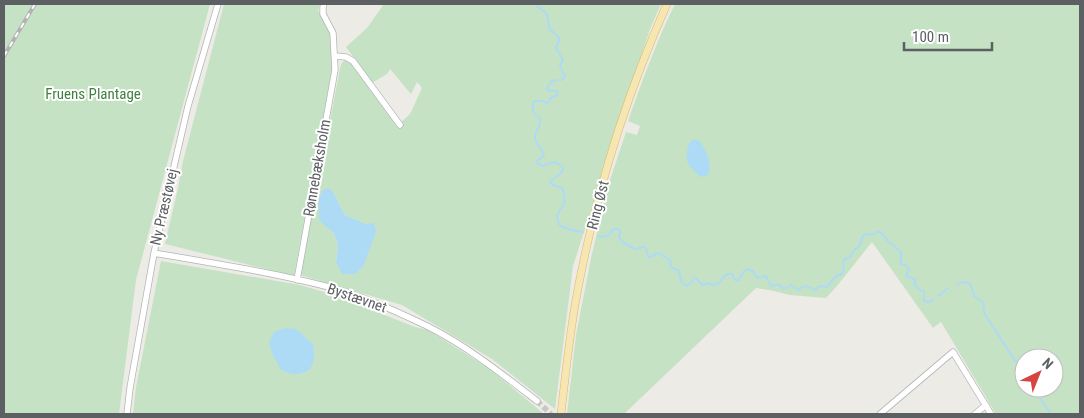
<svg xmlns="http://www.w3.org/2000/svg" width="1084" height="418" font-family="'Roboto Condensed',sans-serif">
  <rect width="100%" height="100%" fill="#edebe5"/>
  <path fill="#c6e2c4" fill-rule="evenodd" d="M4 4H210L136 280 119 414H4Z
    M224 4H320L318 10 330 34 332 69 294 276 165 244 178 188 183 161Z
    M384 4H661L650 29 573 266 555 409 492 359 402 305 300 275 341 64 345 60 352 63 398 125 410 114 422 88 417 82 411 94 390 69 387 74 372 83 346 47 367 28ZM333 192 345 215 366 224H374L336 262 338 244 333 232Z
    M675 4H1080V414H996L941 322 933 328 872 242 837 286 826 298 790 295 774 291 756 288 624 414H567L576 335 591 258 608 186 626 132 637 135 640 126 628 121C642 82 656 42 675 4ZM1024 358H1054V388H1024Z
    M161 261 300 285 334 295 415 327 428 330 490 369 544 414H133L136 387Z"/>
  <path fill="#addbf5" d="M694 139 700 141C706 153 713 161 708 175L700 177C686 162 684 163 689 143Z
    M328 188 333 192 345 215 366 224 374 223 376 232 364 265 355 274H342L336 262 338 244 333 232 324 225 319 219V198L323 190Z
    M285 328 296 329 313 344C315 357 316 373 297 374 292 375 286 372 281 370L272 353 269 342 274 332Z"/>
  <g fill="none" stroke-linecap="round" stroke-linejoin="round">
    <path stroke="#addbf5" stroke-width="2" d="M535 4 547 14 549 28 559 38V41L556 48 563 60 560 65 562 71
      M559 80C562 80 565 79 565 75L563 73
      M549 91 547 89 551 82 556 80
      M545 102 548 103 551 98 557 95V91H551
      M536 115 533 111V103L535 101H543
      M538 117 540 118C542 128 534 130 535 138 535 144 543 148 544 156L538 160 537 163 543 166C553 162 555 159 563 168L562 172 551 181 550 183 553 185 562 188C564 192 565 199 564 204 561 211 555 213 558 221 559 225 560 226 563 227 569 230 576 231 583 232
      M598 236C606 238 609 236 613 229H619L620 232 619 237 621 240 624 243 635 249 643 247 646 248 648 256 650 257 658 253 670 260 671 267 679 271 681 281 685 285H689L694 278H696L702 285 710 283 711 285C724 286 721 272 732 274L735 280H739L744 271 748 269 753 271 757 278 766 276 771 286 778 284 784 289 791 285 798 290C807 284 806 286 815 290L820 286 827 287 836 276 842 274 844 269 843 262 845 259 850 257 855 249 859 247 863 235 867 234 872 235 876 232H880L889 242 901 252V264L907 266 909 269 906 276 915 279V286L924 292V301L928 302 933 300
      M957 284C972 279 971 285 974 296 984 302 984 302 984 313L1024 374
      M938 296 948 288
      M1033 388 1051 414"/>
    <path stroke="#c9c8c4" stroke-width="5.5" stroke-dasharray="5.5 3" stroke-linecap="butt" d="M537 401 551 414"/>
    <defs>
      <path id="minor" d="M335 56 346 57 353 61 400 125
        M154 253C212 263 271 272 329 287 363 296 396 311 427 326 467 346 502 374 537 401
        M297 280 335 70 333 33 323 14V7L324 4
        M127 414 130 388 154 253 188 106 218 4
        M880 414 953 352 991 414
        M975 414 986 405"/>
      <path id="major" d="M561 414C565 378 569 341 575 305 593 203 625 98 667 4"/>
    </defs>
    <use href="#minor" stroke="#b2b5b8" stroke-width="7"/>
    <use href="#major" stroke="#e1b76a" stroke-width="8"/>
    <use href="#minor" stroke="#fff" stroke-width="5.5"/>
    <use href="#major" stroke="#f6e6b1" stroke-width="7"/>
    <defs>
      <path id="rail" d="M4 56 35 4"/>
    </defs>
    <use href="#rail" stroke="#b2b3b3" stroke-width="4"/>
    <use href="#rail" stroke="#fff" stroke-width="2" stroke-dasharray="5.5" stroke-linecap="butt"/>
  </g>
  <g text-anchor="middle" stroke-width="4" stroke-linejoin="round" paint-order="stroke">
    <g font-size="15" fill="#40803f" stroke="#fff">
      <text x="93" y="99">Fruens Plantage</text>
    </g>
    <g font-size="15" fill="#5c6063" stroke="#fff">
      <text transform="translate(317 168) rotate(-80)" y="5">Rønnebæksholm</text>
      <text transform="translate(598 205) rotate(-76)" y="5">Ring Øst</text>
      <text transform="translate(164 207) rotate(-77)" y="5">Ny Præstøvej</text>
      <text transform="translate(357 298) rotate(19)" y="5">Bystævnet</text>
    </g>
  </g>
  <rect width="1084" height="418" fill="none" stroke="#5c6063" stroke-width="10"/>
  <g transform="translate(1039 373) rotate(43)"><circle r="24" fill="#ffffff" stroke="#bebfc1"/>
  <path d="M0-4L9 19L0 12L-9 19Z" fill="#d54342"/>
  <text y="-8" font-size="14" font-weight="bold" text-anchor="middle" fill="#5c6063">N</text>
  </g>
  <path d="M904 42v8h88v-8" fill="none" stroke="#5c6063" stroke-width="2.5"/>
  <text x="912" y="42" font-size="15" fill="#5c6063" stroke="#ffffff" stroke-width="4" paint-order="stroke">100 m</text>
</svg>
